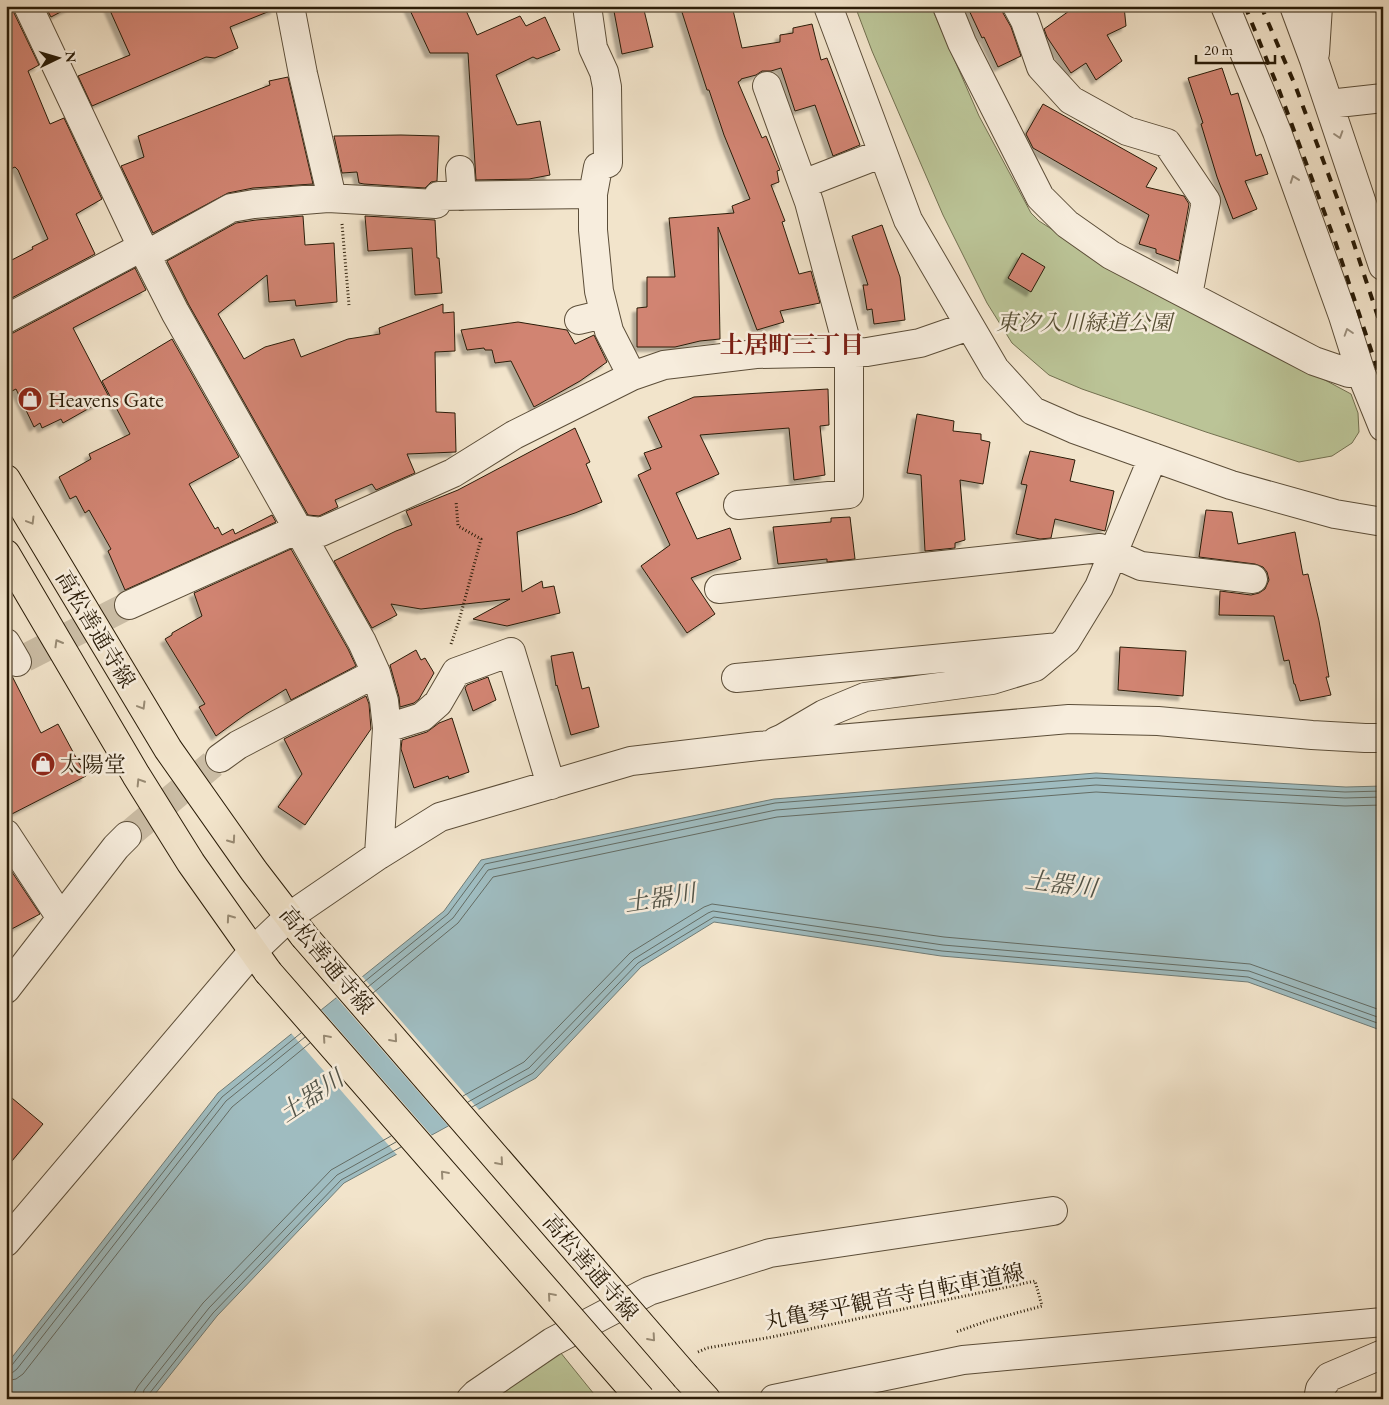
<svg xmlns="http://www.w3.org/2000/svg" width="1389" height="1405" font-family="'EB Garamond','Noto Serif JP',serif">
  <defs>
    <filter id="shadow"><feDropShadow dx="-4.5" dy="4.5" stdDeviation="1" flood-color="#0004"/></filter>
  </defs>
  <rect width="100%" height="100%" fill="#f2e4cb"/>
  <filter id="stains"><feTurbulence type="fractalNoise" baseFrequency=".004" numOctaves="4"/><feColorMatrix values="0 0 0 0 .2 0 0 0 0 .09 0 0 0 0 .02 0 0 0 .5 -.17"/></filter>
  <radialGradient id="worn" r=".72"><stop offset=".6" stop-color="#630" stop-opacity="0"/><stop offset="1" stop-color="#630" stop-opacity=".3"/></radialGradient>
  <path fill="#bbc497" stroke="#727050" d="M855 6H931L979 116 1031 213 1039 221 1089 253 1351 394 1358 413 1359 432 1352 443 1332 456 1299 462 1206 432 1082 389 1049 375 1012 343 987 303 943 215 872 51Z
    M552 1342 598 1399H471Z"/>
  <path fill="#9fbcc0" stroke="#707c76" d="M1096 773 1346 787 1383 786V1031L1248 982 941 956 714 922 641 967 536 1078 344 1183 217 1316 151 1399H6V1365L218 1093 444 911 481 860 774 799Z"/>
  <path fill="#f2e4cb" d="M361 975 480 1111 450 1128 335 996Z
    M320 1008 433 1137 398 1156 290 1032Z"/>
  <g fill="none" stroke-linecap="round" stroke-linejoin="round">
    <path stroke="#646c64" stroke-width="1" d="M364 982 448 914 485 864 775 803 1096 778 1345 792 1383 791
      M368 987 453 918 488 870 776 810 1096 785 1345 798 1383 797
      M373 993 458 923 493 877 777 817 1096 792 1345 806 1383 805
      M463 1096 524 1062 630 953 704 907 712 904 944 937 1250 964 1383 1011
      M468 1102 529 1068 634 959 708 913 713 911 943 945 1249 971 1383 1019
      M472 1107 533 1073 638 963 714 917 942 951 1248 977 1383 1025
      M6 1367 12 1365 222 1097 301 1033
      M6 1374 12 1373 17 1369 226 1101 305 1037
      M6 1381 16 1379 23 1374 232 1107 310 1043
      M134 1399V1393L138 1386 203 1303 331 1170 391 1136
      M142 1399 144 1390 209 1308 337 1175 396 1142
      M148 1399 149 1394 213 1313 341 1180 401 1147"/>
  </g>
  <path fill="#d18472" stroke="#2a1c08" filter="url(#shadow)" d="M6 6H13L14 13 39 65 28 71 50 124 64 118 102 199 76 214 95 254 6 301V263L33 249 32 247 48 239 18 170 15 167 6 171Z
    M45 6H72L51 17Z
    M108 6H275V9L230 27 238 48 215 58 206 57 92 106 78 76 130 55Z
    M408 6H464L477 35 520 16 526 26 545 17 560 50 537 59 533 57 496 75 517 125 540 121 550 175 529 179 476 180 468 53H430Z
    M613 6H643L653 47 622 54Z
    M680 6H732L742 48 780 42V35L793 33V28L812 24 821 60 827 58 860 145 833 156 815 105 795 111 781 68 771 71H762L756 75 741 79V80L738 82 762 138 766 136 780 170 777 171 779 182 771 185 785 221 782 222 799 274 811 271 820 303 780 311 784 322 757 330 718 227 720 339 700 341 675 347H637V308L647 307V277H675L669 218 734 213 732 206 750 199 724 135 709 90H707Z
    M967 6H1002L1003 13 1011 27 1021 56 998 67 984 37 982 38Z
    M1076 6H1124L1126 26 1107 35 1122 61 1096 80 1086 63 1071 73 1047 37 1044 29Z
    M1222 68 1231 95 1238 93 1256 156 1261 154 1268 174 1245 181 1257 209 1233 219 1217 177 1201 124 1203 123 1188 78Z
    M288 77 313 184 253 188 228 193 153 233 121 166 144 157 138 136 270 85 269 81Z
    M1043 104 1157 168 1146 187 1184 196 1189 204 1179 261 1156 253V249L1139 244 1149 215 1033 148 1026 134Z
    M401 135 439 136 437 181 431 182 425 188 364 184 359 183 357 172 342 173 334 136Z
    M303 216 305 245 334 243 337 302 296 306 295 300 269 302 267 275 218 314 244 359 265 347 294 339 301 357 348 339 380 334 379 328 443 304V313L454 312 455 351 435 352 436 412 455 413 456 452 407 454 415 473 376 490 372 484 335 500 338 507 319 516 308 515 189 305 167 261 236 223 256 220Z
    M365 216 435 220 437 258H439L442 293 415 295 412 248 368 251Z
    M882 225 900 277 905 320 874 324 872 309 867 310 863 285H868L852 236Z
    M1022 253 1045 267 1031 292 1008 278Z
    M135 268 146 290 73 328 109 397 63 423 61 419 42 428 40 423 34 427 16 389 6 394V334L13 333Z
    M518 322 567 330 575 344 594 335 607 362 580 381 534 407 511 361 495 363 492 350H485L484 348 467 350 461 330Z
    M172 339 239 457 189 484 215 529 218 527 222 535 233 529 235 534 272 515 276 522 125 590 108 551 111 549 89 510 85 513 76 496 70 499 59 477 91 459 89 454 130 434 102 381Z
    M828 389 829 425 820 426 825 475 794 480 789 428 700 435 719 474 676 493 697 539 730 528 741 559 691 578 715 614 687 633 641 566 670 545 638 475 651 469 644 453 662 447 648 417 694 397Z
    M917 414 954 421 953 431 981 434V440L990 442 983 484 960 480 965 540 955 543V548L925 551 921 475 907 473Z
    M575 428 590 462 586 464 602 502 575 513 517 532 522 592 542 581 543 588 554 586 560 613 507 626 473 619 510 599 421 609 391 604 397 615 372 628 334 561 396 531 412 525 406 511 458 490Z
    M1030 451 1075 460 1070 481 1114 491 1105 531 1055 519 1051 538 1040 539 1016 534 1027 485 1021 484Z
    M1206 510 1232 512 1238 544 1295 532 1303 575 1308 574 1319 621 1329 677H1326L1331 695 1300 701 1295 684H1294L1289 660 1284 661 1274 616 1219 615 1220 591 1251 595 1259 593 1265 589 1269 580 1267 572 1263 567 1255 564 1199 557Z
    M850 517 855 559 827 562V559L778 564 773 527 831 522V518Z
    M291 549 348 649 356 666 291 700 286 689 246 714 216 736 199 707 205 704 165 639 172 635V633L202 616 194 593Z
    M1120 647 1186 651 1183 696 1118 690Z
    M416 650 421 660 425 658 434 673 419 699 414 703 400 707 399 697 390 665Z
    M573 652 582 689 589 687 599 727 571 735 557 685 556 686 551 656Z
    M6 673 12 676 41 733 58 724 86 776 6 817Z
    M488 677 496 700 473 711 465 688 467 685Z
    M366 696 369 704 371 729 305 825 278 807 302 774 284 739Z
    M452 718 469 772 449 779 448 776 414 788 401 749 402 740 427 732 439 723Z
    M6 863 40 914 6 932Z
    M6 1093 43 1124 6 1168Z"/>
  <g fill="none" stroke-linecap="round" stroke-linejoin="round">
    <path stroke="#cabca4" stroke-width="28" stroke-dasharray="28 14" stroke-linecap="butt" d="M25 658 129 605
      M127 836 220 758"/>
    <defs>
      <path id="minor" d="M28 6 142 247 175 312 362 642 376 673 384 701 387 728 379 855
        M290 6 303 74 332 198
        M587 6 593 48 604 72 607 87 608 163 598 167 593 194V230L599 291 609 331 632 376
        M828 6 908 220 995 369 1033 411 1074 429 1231 485 1335 514 1383 522
        M947 6 962 43 1040 197 1067 224 1111 255 1314 361 1349 373H1361
        M1017 6 1025 21 1041 67 1071 100 1127 131 1167 143 1206 201 1188 295
        M1225 6 1277 132 1343 316 1361 373 1383 427
        M1294 6 1314 60 1383 266
        M1315 53 1318 6
        M1329 104 1383 98
        M460 170 462 196
        M803 184 883 153
        M146 255 231 208 254 204 328 198 436 204 438 196 593 194
        M6 319 142 247
        M579 320 604 314
        M738 505 849 494V352L809 202 767 86
        M719 589 1100 548 1141 566 1253 579
        M129 605 298 529 321 532 453 473 514 435 632 376 664 365 756 354 867 352 920 343 969 326
        M6 643 17 662
        M736 678 1059 647
        M387 728 422 717 438 703 456 672 511 652 551 785
        M776 741 783 738 824 714 865 697 992 680 1035 667 1066 641 1099 587 1153 457
        M220 758 238 745 376 673
        M6 834 61 918
        M6 989 116 847 127 836
        M6 1242 253 951 290 916 379 855 440 817 631 761 758 746 1069 719 1158 721 1312 735 1365 738H1383
        M471 1399 476 1394 552 1342 649 1291 770 1253 1053 1211
        M774 1399 963 1360 1383 1322
        M1318 1399 1320 1389 1329 1377 1383 1354"/>
      <path id="major" d="M6 479 168 749 254 871 304 936
        M6 554 136 775 191 863 268 972
        M686 1377 706 1399"/>
    </defs>
    <use href="#minor" stroke="#5c4e39" stroke-width="30"/>
    <use href="#major" stroke="#2a1c08" stroke-width="30"/>
    <path stroke="#2a1c08" stroke-width="3" stroke-dasharray="1 2.5" stroke-linecap="butt" d="M342 224 349 305
      M451 644 459 621 481 539 458 526 456 501
      M698 1352 707 1348 772 1337 1035 1281 1042 1306 987 1321 956 1332"/>
    <use href="#minor" stroke="#f7eddd" stroke-width="28"/>
    <use href="#major" stroke="#f2e4cb" stroke-width="28"/>
    <path stroke="#2a1c08" stroke-width="4" stroke-dasharray="9 9" stroke-linecap="butt" d="M1245 6 1279 90 1335 241 1383 386
      M1261 6 1295 85 1351 235 1383 332"/>
    <defs>
      <path id="major-bridge" d="M304 936 686 1377
        M268 972 641 1399"/>
    </defs>
    <use href="#major-bridge" stroke="#2a1c08" stroke-width="30" stroke-linecap="butt"/>
    <use href="#major-bridge" stroke="#f2e4cb" stroke-width="28"/>
  </g>
  <defs><path id="oneway-chevron" d="M-2-3.5L2.5 0L-2 3.5" fill="none" stroke-width="1.6" stroke-linecap="round" stroke-linejoin="round" transform="scale(1.25)"/></defs>
  <g stroke="#9b8f7d">
    <use href="#oneway-chevron" transform="translate(1339 135) rotate(72)"/>
    <use href="#oneway-chevron" transform="translate(1294 179) rotate(-110)"/>
    <use href="#oneway-chevron" transform="translate(1348 332) rotate(-108)"/>
  </g>
  <g stroke="#988a73">
    <use href="#oneway-chevron" transform="translate(31 521) rotate(59)"/>
    <use href="#oneway-chevron" transform="translate(58 643) rotate(-120)"/>
    <use href="#oneway-chevron" transform="translate(142 706) rotate(59)"/>
    <use href="#oneway-chevron" transform="translate(140 782) rotate(-122)"/>
    <use href="#oneway-chevron" transform="translate(232 840) rotate(55)"/>
    <use href="#oneway-chevron" transform="translate(230 918) rotate(-125)"/>
    <use href="#oneway-chevron" transform="translate(326 1038) rotate(-131)"/>
    <use href="#oneway-chevron" transform="translate(394 1039) rotate(49)"/>
    <use href="#oneway-chevron" transform="translate(500 1162) rotate(49)"/>
    <use href="#oneway-chevron" transform="translate(444 1174) rotate(-131)"/>
    <use href="#oneway-chevron" transform="translate(551 1296) rotate(-131)"/>
    <use href="#oneway-chevron" transform="translate(652 1338) rotate(49)"/>
  </g>
  <defs>
    <symbol id="shop-disc" viewBox="-11 -11 22 22"><circle r="9.5" fill="#8f2418" stroke="#f7eddd"/><path d="M-5-2.5h2.3a2.7 3.5 0 0 1 5.4 0H5L5.5 6h-11ZM-1.5-2.5h3a1.5 2.3 0 0 0-3 0Z" fill="#fff"/></symbol>
  </defs>
  <g fill-rule="evenodd">
    <use href="#shop-disc" x="16" y="385" width="28" height="28"/>
    <use href="#shop-disc" x="29" y="750" width="28" height="28"/>
  </g>
  <g text-anchor="middle" stroke-width="5" stroke-linejoin="round" paint-order="stroke">
    <g font-size="22" font-style="italic" fill="#564e33" stroke="#f7eddd">
      <text x="1084" y="330">東汐入川緑道公園</text>
    </g>
    <g font-size="22" fill="#2a1c08" stroke="#f7eddd" text-anchor="start">
      <text x="48" y="407">Heavens Gate</text>
      <text x="60" y="772">太陽堂</text>
    </g>
    <g font-size="22" fill="#2a1c08" stroke="#f7eddd">
      <text transform="translate(96 629) rotate(59)" y="8">高松善通寺線</text>
      <text transform="translate(327 960) rotate(50)" y="8">高松善通寺線</text>
      <text transform="translate(591 1267) rotate(49)" y="8">高松善通寺線</text>
      <text transform="translate(894 1296) rotate(-11)" y="8">丸亀琴平観音寺自転車道線</text>
    </g>
    <g font-size="24" font-weight="bold" fill="#7a1f14" stroke="#f7eddd">
      <text x="792" y="353">土居町三丁目</text>
    </g>
    <g font-size="24" font-style="italic" fill="#535448" stroke="#f7eddd">
      <text transform="translate(1061 884) rotate(7)" y="8">土器川</text>
      <text transform="translate(660 898) rotate(-9)" y="8">土器川</text>
      <text transform="translate(311 1096) rotate(-34)" y="8">土器川</text>
    </g>
  </g>
  <rect width="1389" height="1405" fill="none" stroke="#f2e4cb" stroke-width="25"/>
  <rect x="8" y="8" width="1374" height="1390" fill="none" stroke="#2a1c08" stroke-width="2.5"/>
  <rect x="12" y="12" width="1364" height="1380" fill="none" stroke="#2a1c08"/>
  <g transform="translate(58 58) rotate(85)" stroke="#f7eddd" stroke-width="4" paint-order="stroke">
  <path d="M0-4L9 19L0 12L-9 19Z" fill="#2a1c08"/>
  <text y="-8" font-size="14" font-weight="bold" text-anchor="middle" fill="#2a1c08">N</text>
  </g>
  <path d="M1196 55v8h79v-8" fill="none" stroke="#2a1c08" stroke-width="2.5"/>
  <text x="1204" y="55" font-size="15" fill="#2a1c08" stroke="#f7eddd" stroke-width="4" paint-order="stroke">20 m</text>
  <rect width="100%" height="100%" filter="url(#stains)"/>
  <rect width="100%" height="100%" fill="url(#worn)"/>
</svg>
